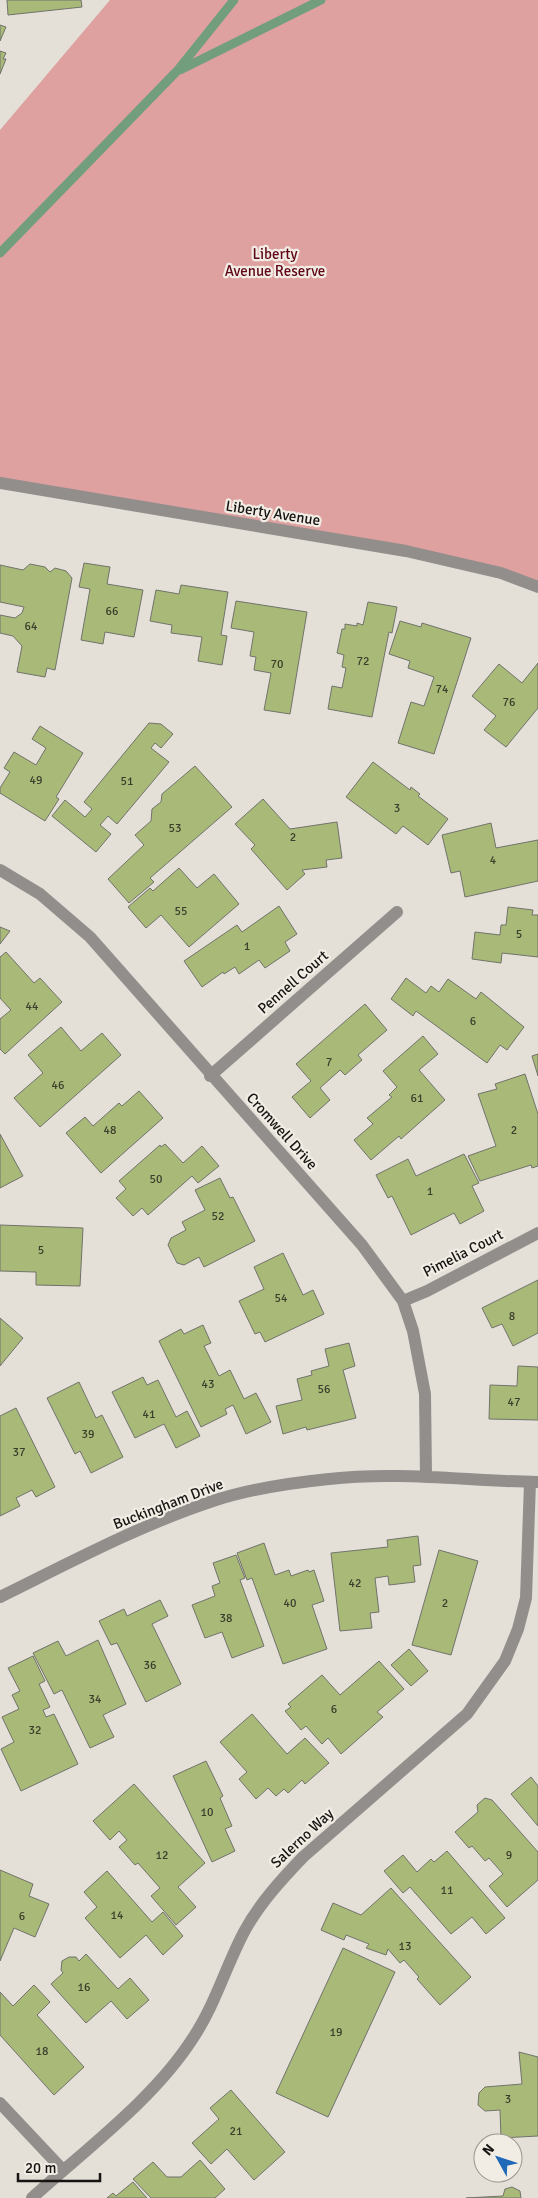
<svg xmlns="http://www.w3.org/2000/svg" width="538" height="2198" font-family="Signika,sans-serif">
  <rect width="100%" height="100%" fill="#e4e0d8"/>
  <path fill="#dea1a0" d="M110 0H538V587L501 573 0 483V130Z"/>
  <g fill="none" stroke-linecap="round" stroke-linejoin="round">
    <path stroke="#729e7e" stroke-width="9" d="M180 70 321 0
      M0 253 177 71 234 0"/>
  </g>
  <path fill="#a8b978" stroke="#71736b" d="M7 0H81L82 7 8 15Z
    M0 25 6 27 0 41Z
    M0 51 6 53 3 59H6L0 74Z
    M84 563 110 567 107 584 143 590 134 637 105 632 103 644 81 640 90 589 79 587Z
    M30 564 45 567 50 572 55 568 66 571 72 578 55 670 47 668 45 677 17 672 22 646 13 636 0 633V615L15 618 22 613 24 607 0 602V565L23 570Z
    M181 585 228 592 221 635 227 636 222 665 198 661 202 637 171 633 172 625 150 621 156 590 179 594Z
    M236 601 307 612 290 714 264 710 271 673 254 670 256 657 250 656 254 632 231 628Z
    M368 602 397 607 392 633 389 632 372 717 328 709 332 686 342 688 346 668 342 667 344 655 337 653 342 629H345V624L357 626V623L363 625Z
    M400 621 421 627 422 623 471 638 434 754 398 743 411 702 424 706 434 677 408 668 410 661 389 654Z
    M538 663V708L506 747 484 730 496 716 472 696 499 664 522 683Z
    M149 723 161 724 173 734 161 748 155 743 151 748 169 762 117 824 108 816 100 825 111 834 96 852 52 816 65 800 85 817 92 809 84 802Z
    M40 726 83 753 56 797 59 799 45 821 0 793V788L10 772 4 768 14 752 36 765 46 748 32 739Z
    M373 762 410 790 411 787 420 794 418 796 448 819 428 845 403 826 396 834 346 797Z
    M195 766 232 807 150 878 154 882 129 903 108 879 144 845 135 835 151 821 152 809 161 802 162 794Z
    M263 799 290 829 337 822 342 858 326 860 327 867 302 870 305 874 287 890 251 849 255 845 235 824Z
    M491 823 496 848 538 840V881L465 897 460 871 451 873 442 835Z
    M179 868 197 888 214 874 239 904 189 947 161 915 146 928 128 907 150 888 153 891Z
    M279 906 297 934 285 942 290 951 265 968 259 960 239 974 235 967 224 974 223 972 202 987 184 961 237 925 242 932Z
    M508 907 533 910 532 915H538V957L502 953 501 963 472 959 475 932 500 935 501 925H506Z
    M0 927 10 931 0 944Z
    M6 952 34 983 40 978 62 1002 5 1054 0 1049V1019L11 1010 0 998V957Z
    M406 978 426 993 431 986 439 992 448 979 476 999 481 992 524 1027 507 1050 500 1045 487 1063 416 1011 413 1016 391 999Z
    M365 1004 387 1030 358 1055 362 1060 345 1075 340 1070 320 1088 330 1100 310 1118 292 1097 311 1081 296 1064Z
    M61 1027 81 1051 102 1033 121 1055 40 1127 14 1098 43 1073 28 1055Z
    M423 1036 438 1054 419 1070 445 1100 401 1139 399 1136 371 1160 354 1140 373 1124 367 1118 392 1097 389 1095 397 1087 383 1071Z
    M538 1054V1076L532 1056Z
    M525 1074 538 1114V1166L532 1168 531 1165 480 1181 468 1156 496 1146 478 1094 497 1089 495 1084Z
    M139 1091 163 1118 101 1173 66 1133 85 1117 93 1126 119 1103 122 1106Z
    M0 1134 23 1176 0 1188Z
    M165 1144 183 1163 202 1146 219 1166 198 1183 192 1176 148 1215 142 1208 133 1216 116 1198 126 1189 119 1181 160 1145 161 1147Z
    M464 1154 479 1183 472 1186 484 1211 460 1224 454 1213 411 1235 392 1196 388 1198 376 1175 408 1159 416 1176Z
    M220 1178 230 1198 233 1197 255 1241 204 1267 199 1257 184 1265 177 1263 168 1245 171 1238 186 1230 182 1222 205 1210 195 1190Z
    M0 1225 83 1228 80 1286 36 1285V1272L0 1271Z
    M283 1253 303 1295 313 1290 324 1314 265 1342 260 1332 255 1334 239 1301 264 1289 254 1267Z
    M538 1280V1333L513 1346 502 1324 492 1328 482 1308Z
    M0 1318 23 1338 0 1366Z
    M203 1325 211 1343 204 1346 219 1376 230 1370 244 1399 256 1393 271 1422 246 1434 233 1405 225 1409 227 1414 201 1427 159 1341 181 1329 184 1334Z
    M349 1343 355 1366 343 1370 356 1418 307 1430 306 1427 283 1434 276 1406 302 1400 297 1379 312 1375 311 1371 329 1366 325 1349Z
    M518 1366 538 1367V1420L489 1419 490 1385 517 1386Z
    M143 1377 147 1385 158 1380 176 1417 187 1411 200 1436 176 1448 164 1424 135 1438 112 1392Z
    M79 1382 96 1418 102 1415 123 1457 91 1473 80 1451 75 1454 47 1398Z
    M16 1408 55 1487 36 1497 32 1490 16 1498 20 1506 0 1516V1416Z
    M418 1536 421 1565 413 1566 415 1582 389 1585 388 1576 375 1578 379 1612 370 1613 372 1628 340 1631 331 1553 388 1547 387 1540Z
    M264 1543 275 1575 289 1570 291 1576 308 1570 309 1572 314 1570 324 1601 312 1605 327 1649 283 1664 252 1578 247 1580 237 1553Z
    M439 1550 478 1561 451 1655 412 1645Z
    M236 1555 245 1578 240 1580 264 1646 232 1658 222 1632 205 1638 192 1605 215 1596 212 1586 220 1583 213 1563Z
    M160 1600 168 1616 152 1624 181 1684 146 1702 117 1643 111 1645 99 1621 124 1609 127 1616Z
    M98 1640 126 1704 103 1715 114 1737 90 1748 62 1690 54 1694 33 1653 58 1641 66 1656Z
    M409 1649 428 1671 411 1686 391 1665Z
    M33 1656 45 1681 39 1684 50 1707 43 1710 46 1717 54 1714 78 1764 21 1791 1 1749 14 1742 2 1717 19 1709 12 1695 20 1691 8 1668Z
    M379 1661 404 1689 377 1712 383 1717 341 1754 328 1738 322 1744 306 1726 301 1730 285 1711 291 1707 288 1704 322 1675 340 1695Z
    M252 1714 287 1754 305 1738 329 1763 305 1784 302 1780 288 1793 284 1789 276 1796 268 1788 256 1799 239 1779 247 1772 220 1742Z
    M206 1761 223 1796 220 1798 232 1826 225 1829 235 1851 212 1862 173 1776Z
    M531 1777 538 1786V1826L511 1794Z
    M134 1784 205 1863 178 1887 196 1907 176 1925 151 1896 160 1888 138 1863 135 1865 119 1847 127 1840 119 1831 110 1840 93 1821Z
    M485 1798 492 1800 538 1852V1880L507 1907 489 1886 503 1874 489 1858 485 1861 472 1846 469 1848 455 1832 478 1812 477 1805Z
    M447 1851 505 1918 486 1934 472 1917 451 1934 410 1887 403 1893 384 1871 403 1855 417 1872 431 1859 434 1862Z
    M0 1870 33 1884 29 1896 49 1904 35 1937 14 1928 0 1961Z
    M107 1871 152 1922 163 1912 183 1936 163 1955 146 1935 120 1958 85 1918 97 1907 84 1892Z
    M391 1888 471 1977 440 2005 417 1979 419 1977 404 1960 400 1963 388 1949 386 1955 366 1948 369 1944 346 1935 344 1940 321 1930 333 1903 361 1915Z
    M343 1948 395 1972 328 2117 276 2093Z
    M86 1954 118 1989 130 1978 149 2000 127 2019 111 2001 86 2023 51 1984 63 1973 61 1970 62 1961 69 1957H76L79 1961Z
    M34 1985 50 2002 37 2015 84 2067 54 2095 0 2035V1992L13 2006Z
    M519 2052 538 2057V2136L501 2138 500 2110 485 2111 478 2105 479 2093 485 2087 522 2084Z
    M231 2090 285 2152 254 2180 227 2149 211 2164 192 2143 219 2119 210 2108Z
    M200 2160 225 2189 215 2198H151L133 2179 153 2162 167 2177H181Z
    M133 2182 147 2198H107L113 2193 116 2196Z
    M512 2187 520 2191 521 2198H466L503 2196 505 2189Z"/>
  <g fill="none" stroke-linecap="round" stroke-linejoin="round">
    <path stroke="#928e8c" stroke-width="12" d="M0 483 406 551 501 573 538 587
      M0 870 40 894 90 937 362 1245 403 1301 413 1331 425 1394 426 1476
      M210 1076 397 912
      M403 1301 427 1291 538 1233
      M0 1597C69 1563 138 1526 210 1502 248 1489 289 1483 329 1479 398 1471 468 1481 537 1482
      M0 2103 63 2170
      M32 2198C86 2149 154 2099 193 2038 215 2005 226 1966 244 1932 259 1904 281 1880 303 1857L467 1714 505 1661 518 1629 526 1598 530 1482"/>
  </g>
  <g text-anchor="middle" stroke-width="4.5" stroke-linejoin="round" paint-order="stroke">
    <g font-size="12" fill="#3b3e2c">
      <text x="112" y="615">66</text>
      <text x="31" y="630">64</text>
      <text x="363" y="665">72</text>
      <text x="277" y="668">70</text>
      <text x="442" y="693">74</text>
      <text x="509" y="706">76</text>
      <text x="36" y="784">49</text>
      <text x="127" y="785">51</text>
      <text x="397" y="812">3</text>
      <text x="175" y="832">53</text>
      <text x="293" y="841">2</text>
      <text x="493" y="864">4</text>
      <text x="181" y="915">55</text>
      <text x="519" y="938">5</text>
      <text x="247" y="950">1</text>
      <text x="32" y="1010">44</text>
      <text x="473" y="1025">6</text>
      <text x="329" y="1066">7</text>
      <text x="58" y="1089">46</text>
      <text x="417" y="1102">61</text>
      <text x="110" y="1134">48</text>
      <text x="514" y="1134">2</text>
      <text x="156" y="1183">50</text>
      <text x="430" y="1195">1</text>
      <text x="218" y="1220">52</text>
      <text x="41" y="1254">5</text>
      <text x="281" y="1302">54</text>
      <text x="512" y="1320">8</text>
      <text x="208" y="1388">43</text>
      <text x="324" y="1393">56</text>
      <text x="514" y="1406">47</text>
      <text x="149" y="1418">41</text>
      <text x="88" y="1438">39</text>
      <text x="19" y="1456">37</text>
      <text x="355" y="1587">42</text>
      <text x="290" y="1607">40</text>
      <text x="445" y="1607">2</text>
      <text x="226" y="1622">38</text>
      <text x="150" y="1669">36</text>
      <text x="95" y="1703">34</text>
      <text x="334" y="1713">6</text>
      <text x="35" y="1734">32</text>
      <text x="207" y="1816">10</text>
      <text x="162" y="1859">12</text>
      <text x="509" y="1859">9</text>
      <text x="447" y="1894">11</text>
      <text x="117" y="1919">14</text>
      <text x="22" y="1920">6</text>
      <text x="405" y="1950">13</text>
      <text x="84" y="1991">16</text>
      <text x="336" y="2036">19</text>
      <text x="42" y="2055">18</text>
      <text x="508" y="2103">3</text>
      <text x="236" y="2135">21</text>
    </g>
    <g font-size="15" fill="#5f0516" stroke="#f1ede5">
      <text x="275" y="259">Liberty<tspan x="275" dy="17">Avenue Reserve</tspan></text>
    </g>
    <g font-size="15" fill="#171513" stroke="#f1ede5">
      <text transform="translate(273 513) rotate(9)" y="5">Liberty Avenue</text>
      <text transform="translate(293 982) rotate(-41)" y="5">Pennell Court</text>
      <text transform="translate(282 1131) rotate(48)" y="5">Cromwell Drive</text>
      <text transform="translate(463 1253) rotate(-27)" y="5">Pimelia Court</text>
      <text transform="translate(168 1504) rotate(-21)" y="5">Buckingham Drive</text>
      <text transform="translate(302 1838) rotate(-43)" y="5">Salerno Way</text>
    </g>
  </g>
  <g transform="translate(498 2158) rotate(310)"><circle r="24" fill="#f1ede5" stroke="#9a9791"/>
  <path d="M0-4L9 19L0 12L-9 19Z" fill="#2068b8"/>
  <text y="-8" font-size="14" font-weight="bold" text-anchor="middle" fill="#171513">N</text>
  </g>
  <path d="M18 2173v8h82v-8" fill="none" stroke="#171513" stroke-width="2.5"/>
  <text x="25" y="2173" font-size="15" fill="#171513" stroke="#f1ede5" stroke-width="4" paint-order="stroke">20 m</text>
</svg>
